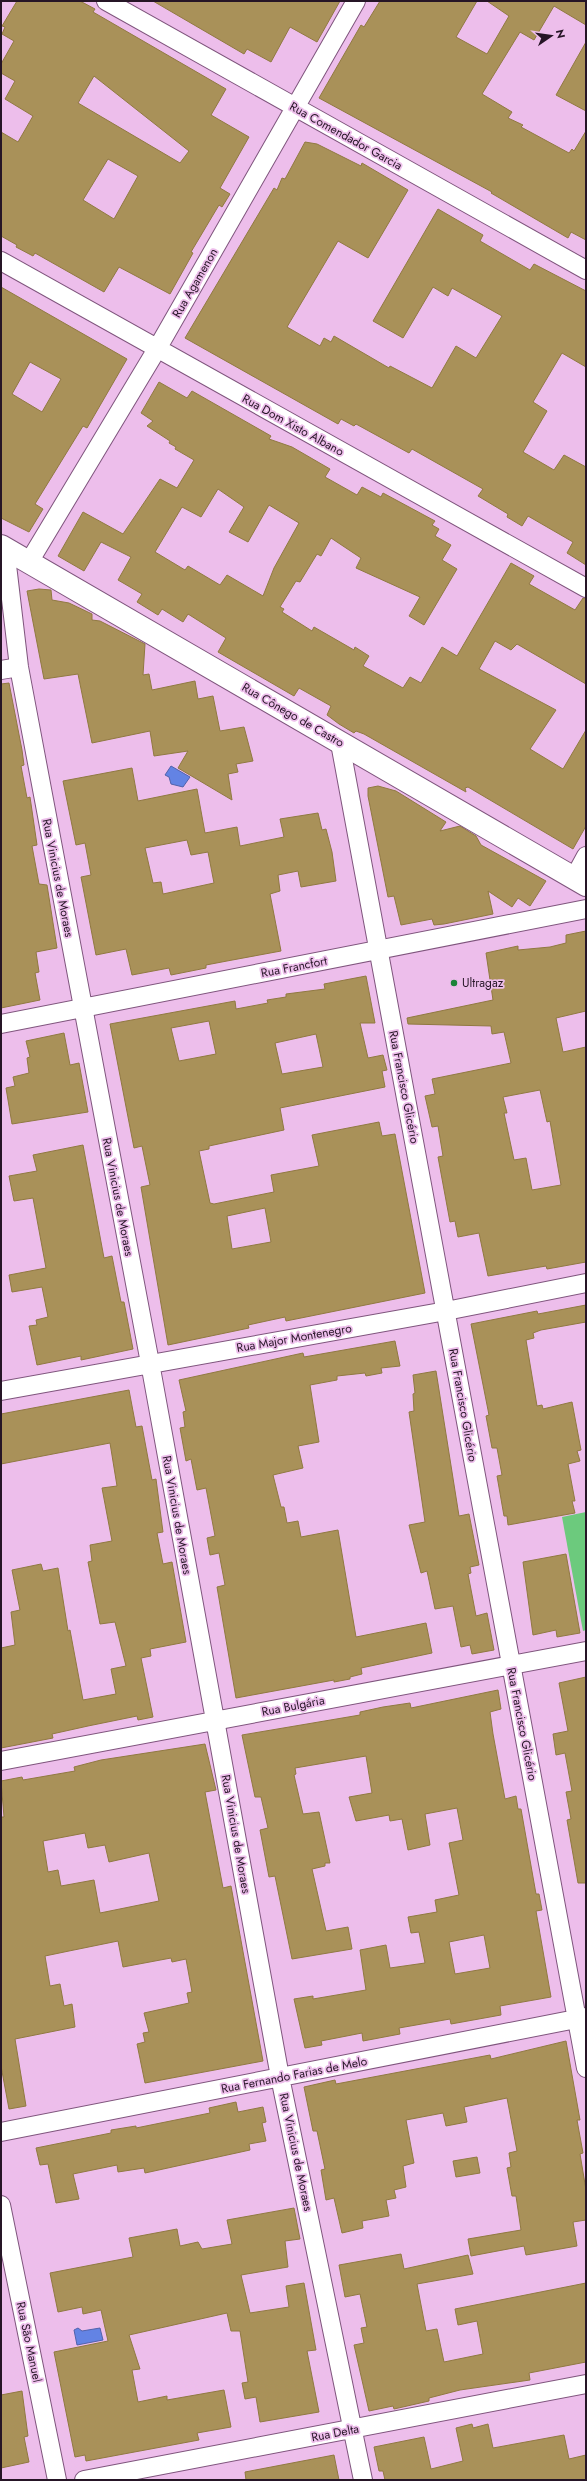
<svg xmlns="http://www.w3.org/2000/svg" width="587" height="2481" font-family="Jost,sans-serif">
  <rect width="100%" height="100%" fill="#edbeeb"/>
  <path fill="#6cca7d" d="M586 1512V1630L583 1631 562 1517Z"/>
  <path fill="#6383e4" stroke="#5162ab" d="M171 766 190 777 183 787 171 784 169 777 165 775Z
    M78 2328 82 2331 100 2328 103 2340 77 2345 74 2330Z"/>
  <path fill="#a99159" stroke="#907941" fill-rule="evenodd" d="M17 1H80L95 9 93 12 226 89 211 115 249 137 220 188 230 194 222 207 219 205 191 252 193 253 170 294 119 267 104 292 35 253 33 256 16 247 17 245 1 236V132L18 142 33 116 5 99 15 81 1 73V64L14 41 2 34 5 27 2 26ZM94 76 189 151 180 163 78 103ZM108 159 138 176 114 219 83 200Z
    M153 1H340L317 42 290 27 271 62 247 49 244 54Z
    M380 1H477L456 37 487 54 509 16 487 1H586V25L554 6 534 40 520 32 482 94 512 112 508 118 523 125 521 127 569 153 572 149 574 151 586 131V240L571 232 568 238 491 193 492 192 319 98 361 25 364 27Z
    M586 42V111L556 95Z
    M305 142 317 144 361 166 362 163 408 190 368 258 338 241 287 327 320 346 324 338 331 342 334 336 389 368 390 366 432 388 456 346 476 358 502 316 452 288 448 296 433 287 403 338 373 321 438 209 483 235 480 241 530 270 534 264 586 291V367L562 353 533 402 547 411 523 452 554 470 564 455 586 467V565L567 553 573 542 528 516 522 526 507 517 508 514 478 496 483 489 412 449 409 453 356 424 354 426 341 419 338 424 185 338 274 188 277 190 282 178 285 179Z
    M1 287 127 359 87 428 83 426 35 504 43 509 29 532 1 518ZM30 362 61 379 42 412 12 394Z
    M159 382 187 398 192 391 271 436 269 439 292 447 330 469 325 477 357 495 362 487 381 497 383 493 435 521 432 525 439 529 435 536 451 545 442 560 457 569 424 625 409 616 420 597 356 568 361 558 331 538 321 556 317 554 300 582 296 581 280 607 284 609 282 612 312 631 314 627 354 650 355 647 369 656 363 666 403 688 410 677 421 683 442 647 457 656 511 563 534 576 529 584 575 610 583 598H586V684L517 644 511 650 495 641 479 669 556 710 530 749 563 769 586 730V826L573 849 468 787 465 788 466 792 364 734 356 731 354 733 339 724 327 715 331 706 299 688 294 696 218 652 226 638 188 614 183 622 162 609 158 615 137 602 142 594 118 580 131 557 101 542 84 571 58 556 83 512 123 534 160 479 177 488 194 460 175 449 176 447 169 443 170 441 147 426 153 421 141 413ZM218 489 244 507 229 532 248 542 269 505 299 523 274 568 263 596 227 575 220 585 188 566 185 570 155 552 182 507 201 517Z
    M39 589 51 590 52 600 69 603 92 614V620L100 621 145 644 143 675 149 674 152 690 195 681 198 699 213 696 220 731 244 727 253 761 236 764 238 772 228 774 232 800 178 768 188 751 154 756 150 731 92 743 78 674 44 679 27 591Z
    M9 683 22 750 24 765 21 766 27 798 30 797 37 845 32 846 39 884 47 885 57 948 36 952 39 972 35 973 40 1000 1 1008V684Z
    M132 768 138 801 197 789 205 833 237 827 240 846 284 837 280 819 318 813 322 830 326 829 332 852 336 881 301 887 298 871 278 875 280 891 270 894 281 951 227 961 206 965V968L171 975 169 968 132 975 126 949 96 955 81 877 91 875 85 843 76 845 63 781ZM187 840 191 855 208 852 214 883 163 894 161 882 153 883 145 848Z
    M378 786 396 791 446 822 440 831 460 826 476 836 481 845 546 881 530 906 518 898 512 907 488 891 493 914 444 924 434 925 432 919 401 925 394 896 388 897 368 796V788Z
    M586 931V1011L556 1018 563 1052 586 1047V1262L547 1269 546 1266 488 1276 479 1233 458 1237 455 1221 450 1222 438 1157 443 1156 438 1126 432 1127 425 1096 435 1094 432 1079 511 1063 504 1032 492 1034 491 1026 408 1024 407 1018 493 1000 486 953 518 946V950L550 947 566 943V935ZM540 1090 547 1122 550 1121 561 1185 532 1190 526 1158 514 1160 504 1113H507L503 1097Z
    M366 976 375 1023H360L368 1058 383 1055 387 1070 382 1071 385 1087 280 1108 284 1130 209 1146V1149L199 1151 210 1203 214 1204 274 1192 271 1175 319 1166 312 1135 379 1122 382 1136 395 1134 425 1293 286 1321 285 1317 248 1325 249 1328 168 1345 141 1187 150 1185 142 1146 134 1148 110 1024 235 1001 236 1009 268 1003 267 1000 286 997V994L325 989 324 984ZM209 1021 216 1054 179 1061 171 1028ZM316 1034 323 1067 282 1074 275 1043ZM265 1208 271 1242 232 1249 227 1216Z
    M64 1033 70 1065 79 1063 88 1112 12 1124 6 1088 15 1086 13 1077 29 1073 27 1058 30 1057 26 1041Z
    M83 1145 104 1258 112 1256 121 1302H124L133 1349 81 1360V1356L37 1365 29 1326 37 1325 36 1320 48 1317 42 1287 12 1292 9 1275 46 1268 33 1198 14 1201 9 1176 37 1171 33 1155Z
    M586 1305V1322L541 1330 533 1333 534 1338 526 1340 537 1406 542 1405 543 1409 572 1402 581 1450 577 1451 580 1461 568 1464 575 1501H572L575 1513 508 1525 507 1516H504L497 1476 502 1475 497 1448H492L486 1416 489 1415 471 1324 537 1311 538 1314Z
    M395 1341 400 1366 381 1368 382 1373 366 1376 365 1373 337 1376V1380L310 1385 319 1442 298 1446 303 1468 273 1475 281 1507H284L287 1523 298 1521 301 1537 338 1530 356 1637 426 1623 432 1653 361 1668 362 1674 350 1677V1679L334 1682V1680L236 1698 217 1587 225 1585 219 1553 210 1555 207 1538 215 1536 206 1488 197 1490 191 1459 186 1461 180 1428 185 1427 183 1412 186 1411 179 1380 303 1353 304 1357Z
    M436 1371 459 1516 469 1514 479 1565 470 1567 471 1573 468 1574 473 1600 476 1616 487 1613 494 1650 472 1654 470 1645 461 1647 453 1606 435 1609 427 1571 421 1573 409 1525 425 1522 409 1412 414 1411 413 1394 415 1393 413 1375Z
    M129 1390 136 1427 142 1426 152 1480 156 1479 163 1532 157 1533 163 1564 172 1562 186 1642 150 1649 151 1656 141 1658 153 1717 138 1720 137 1716 88 1726 52 1734 53 1738 1 1748V1648L15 1645 11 1612 20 1610 12 1570 41 1564 43 1571 58 1568 68 1631 70 1630 83 1700 116 1694 111 1669 126 1666 115 1622 100 1624 88 1562 92 1561 90 1545 112 1541 102 1488 117 1486 110 1443 1 1464V1414Z
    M566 1554 580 1633 557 1637 556 1630 533 1635 523 1562Z
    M586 1677V1883H578L567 1820 571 1819 566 1792 572 1791 565 1753 556 1755 553 1734 568 1731 559 1683Z
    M498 1690 501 1709 490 1712 493 1734 505 1799 516 1796 518 1809H521L536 1894H539L542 1910 536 1911 551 1997 500 2006 501 2015 451 2024 450 2019 399 2028 400 2034 363 2041 362 2033 321 2041 322 2045 305 2048 294 1999 313 1996V1999L366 1990 360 1950 386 1945 390 1968 425 1963 419 1932 411 1933 408 1917 437 1912 435 1900 459 1895 449 1843 463 1840 457 1808 425 1814 430 1845 408 1850 402 1819 390 1821 389 1815 356 1821 349 1797 372 1793 366 1756 295 1768 296 1774 294 1775 303 1814 319 1812 330 1863H325V1866L312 1869 326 1931 348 1927 352 1949 292 1959 275 1876 269 1877 260 1830 268 1828 261 1797H255L242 1735 360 1715V1712L383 1707 410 1703 411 1708ZM484 1935 490 1968 455 1974 449 1942Z
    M205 1744 216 1790 205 1792 223 1888 231 1886 263 2061 145 2083 137 2044 145 2042 143 2033 149 2032 144 2013 189 2003 187 1993 192 1992 186 1959 172 1962 171 1958 123 1967 118 1941 69 1951 45 1956 50 1986 60 1984 64 2006 72 2004 75 2027 15 2039 26 2106 9 2109 1 2066V1817H4L1 1781 22 1777 23 1780 75 1771 74 1767 101 1760ZM85 1833 88 1848 105 1845 109 1862 149 1853 159 1901 100 1913 94 1880 61 1886 58 1870 48 1872 43 1841Z
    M566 2041 580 2120H577L583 2153 580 2154 586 2190V2220L573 2222 577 2246 526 2255 524 2246 471 2256 468 2239 521 2230 516 2196H512L507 2168 511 2167 509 2153 517 2151 507 2098 464 2107 467 2122 446 2126 443 2113 406 2120 414 2163 403 2166 406 2187 394 2190 396 2198 386 2200 389 2216 362 2221 363 2228 342 2233 334 2198 326 2200 321 2170 325 2169 317 2131H313L304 2087 335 2080 336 2084 490 2055 491 2059Z
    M236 2102 238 2112 263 2107 266 2122 262 2123 266 2141 249 2144 250 2150 145 2173 144 2168 118 2172 117 2165 73 2174 79 2199 56 2203 48 2164 40 2165 36 2148 111 2133V2130L136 2126V2128L210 2113 209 2108Z
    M477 2157 480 2173 456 2177 453 2161Z
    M294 2208 300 2239 285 2241 288 2267 241 2275 250 2313 289 2307 286 2286 304 2283 316 2350 307 2351 319 2412 260 2422 256 2397 245 2399 242 2383 248 2382 240 2331H231L227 2313 129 2335 140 2369 132 2370 138 2402 167 2396V2400L224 2390 231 2427 197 2433 199 2440 86 2461 85 2455 75 2457 54 2352 108 2341 101 2310 83 2314 82 2307 58 2312 50 2273 133 2257 129 2238 177 2229 180 2246 198 2242 202 2249 232 2244 227 2220Z
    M401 2254 404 2269 468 2255 473 2274 417 2284 426 2331 437 2329 444 2362 483 2354 477 2321 458 2325 455 2309 586 2283V2362L529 2373 530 2380 460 2390 429 2398V2401L394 2409 393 2406 369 2411 354 2345 364 2343 361 2328 367 2327 360 2294 345 2297 339 2265Z
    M22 2391 28 2436 24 2437 29 2462 1 2468V2395Z
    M472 2424 473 2428 488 2424 493 2448 564 2435 569 2459 586 2455V2480H385L383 2471H379L374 2447 424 2437 431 2469 463 2461 456 2428Z
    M334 2455 339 2480H246L245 2472Z"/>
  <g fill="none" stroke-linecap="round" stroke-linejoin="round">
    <defs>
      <path id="street" d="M106 1 586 270
        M1 261 586 588
        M5 548 19 667 150 1363 280 2077 363 2480
        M29 562 157 349 356 1
        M1 670 19 667
        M340 743 586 2068
        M574 878 586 856
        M1 1024 586 909
        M1 1391 446 1311 586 1283
        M1 1761 586 1651
        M1 2132 586 2017
        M1 2205 57 2480
        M84 2480 586 2384"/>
      <path id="secondary" d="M1 546 586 885"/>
    </defs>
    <use href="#street" stroke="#7f557d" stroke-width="20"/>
    <use href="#secondary" stroke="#7f557d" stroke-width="24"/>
    <use href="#street" stroke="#fff" stroke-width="18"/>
    <use href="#secondary" stroke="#fff" stroke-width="22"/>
  </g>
  <circle fill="#1a8338" stroke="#edbeeb" stroke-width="1.5" cx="454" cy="983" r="4"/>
  <g text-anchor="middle" stroke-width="3.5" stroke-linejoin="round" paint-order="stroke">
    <g font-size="12" fill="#261526" stroke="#edbeeb">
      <text transform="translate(346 136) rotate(29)" y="4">Rua Comendador Garcia</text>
      <text transform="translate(195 283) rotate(-60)" y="4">Rua Agamenon</text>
      <text transform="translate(293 425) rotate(29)" y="4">Rua Dom Xisto Albano</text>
      <text transform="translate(293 715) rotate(30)" y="4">Rua Cônego de Castro</text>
      <text transform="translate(58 878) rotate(79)" y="4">Rua Vinicius de Moraes</text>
      <text transform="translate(294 967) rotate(-11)" y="4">Rua Francfort</text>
      <text transform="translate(404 1087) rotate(79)" y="4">Rua Francisco Glicério</text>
      <text transform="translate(118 1197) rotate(79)" y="4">Rua Vinicius de Moraes</text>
      <text transform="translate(294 1338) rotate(-10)" y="4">Rua Major Montenegro</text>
      <text transform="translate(463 1405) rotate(80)" y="4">Rua Francisco Glicério</text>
      <text transform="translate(177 1515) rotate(80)" y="4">Rua Vinicius de Moraes</text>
      <text transform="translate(293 1706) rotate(-11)" y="4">Rua Bulgária</text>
      <text transform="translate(522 1724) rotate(79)" y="4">Rua Francisco Glicério</text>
      <text transform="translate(236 1834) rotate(80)" y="4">Rua Vinicius de Moraes</text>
      <text transform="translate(294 2075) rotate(-11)" y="4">Rua Fernando Farias de Melo</text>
      <text transform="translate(296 2152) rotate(78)" y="4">Rua Vinicius de Moraes</text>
      <text transform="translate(29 2342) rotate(78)" y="4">Rua São Manuel</text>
      <text transform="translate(335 2433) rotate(-11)" y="4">Rua Delta</text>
    </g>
    <g font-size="12" fill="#261526" stroke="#edbeeb" text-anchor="start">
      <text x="462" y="987">Ultragaz</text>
    </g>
  </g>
  <rect width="587" height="2481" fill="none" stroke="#261526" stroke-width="4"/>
  <g transform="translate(551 36) rotate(77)" stroke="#edbeeb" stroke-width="3" paint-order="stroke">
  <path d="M0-3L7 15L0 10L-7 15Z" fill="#261526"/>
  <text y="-6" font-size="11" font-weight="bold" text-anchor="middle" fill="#261526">N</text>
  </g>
</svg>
